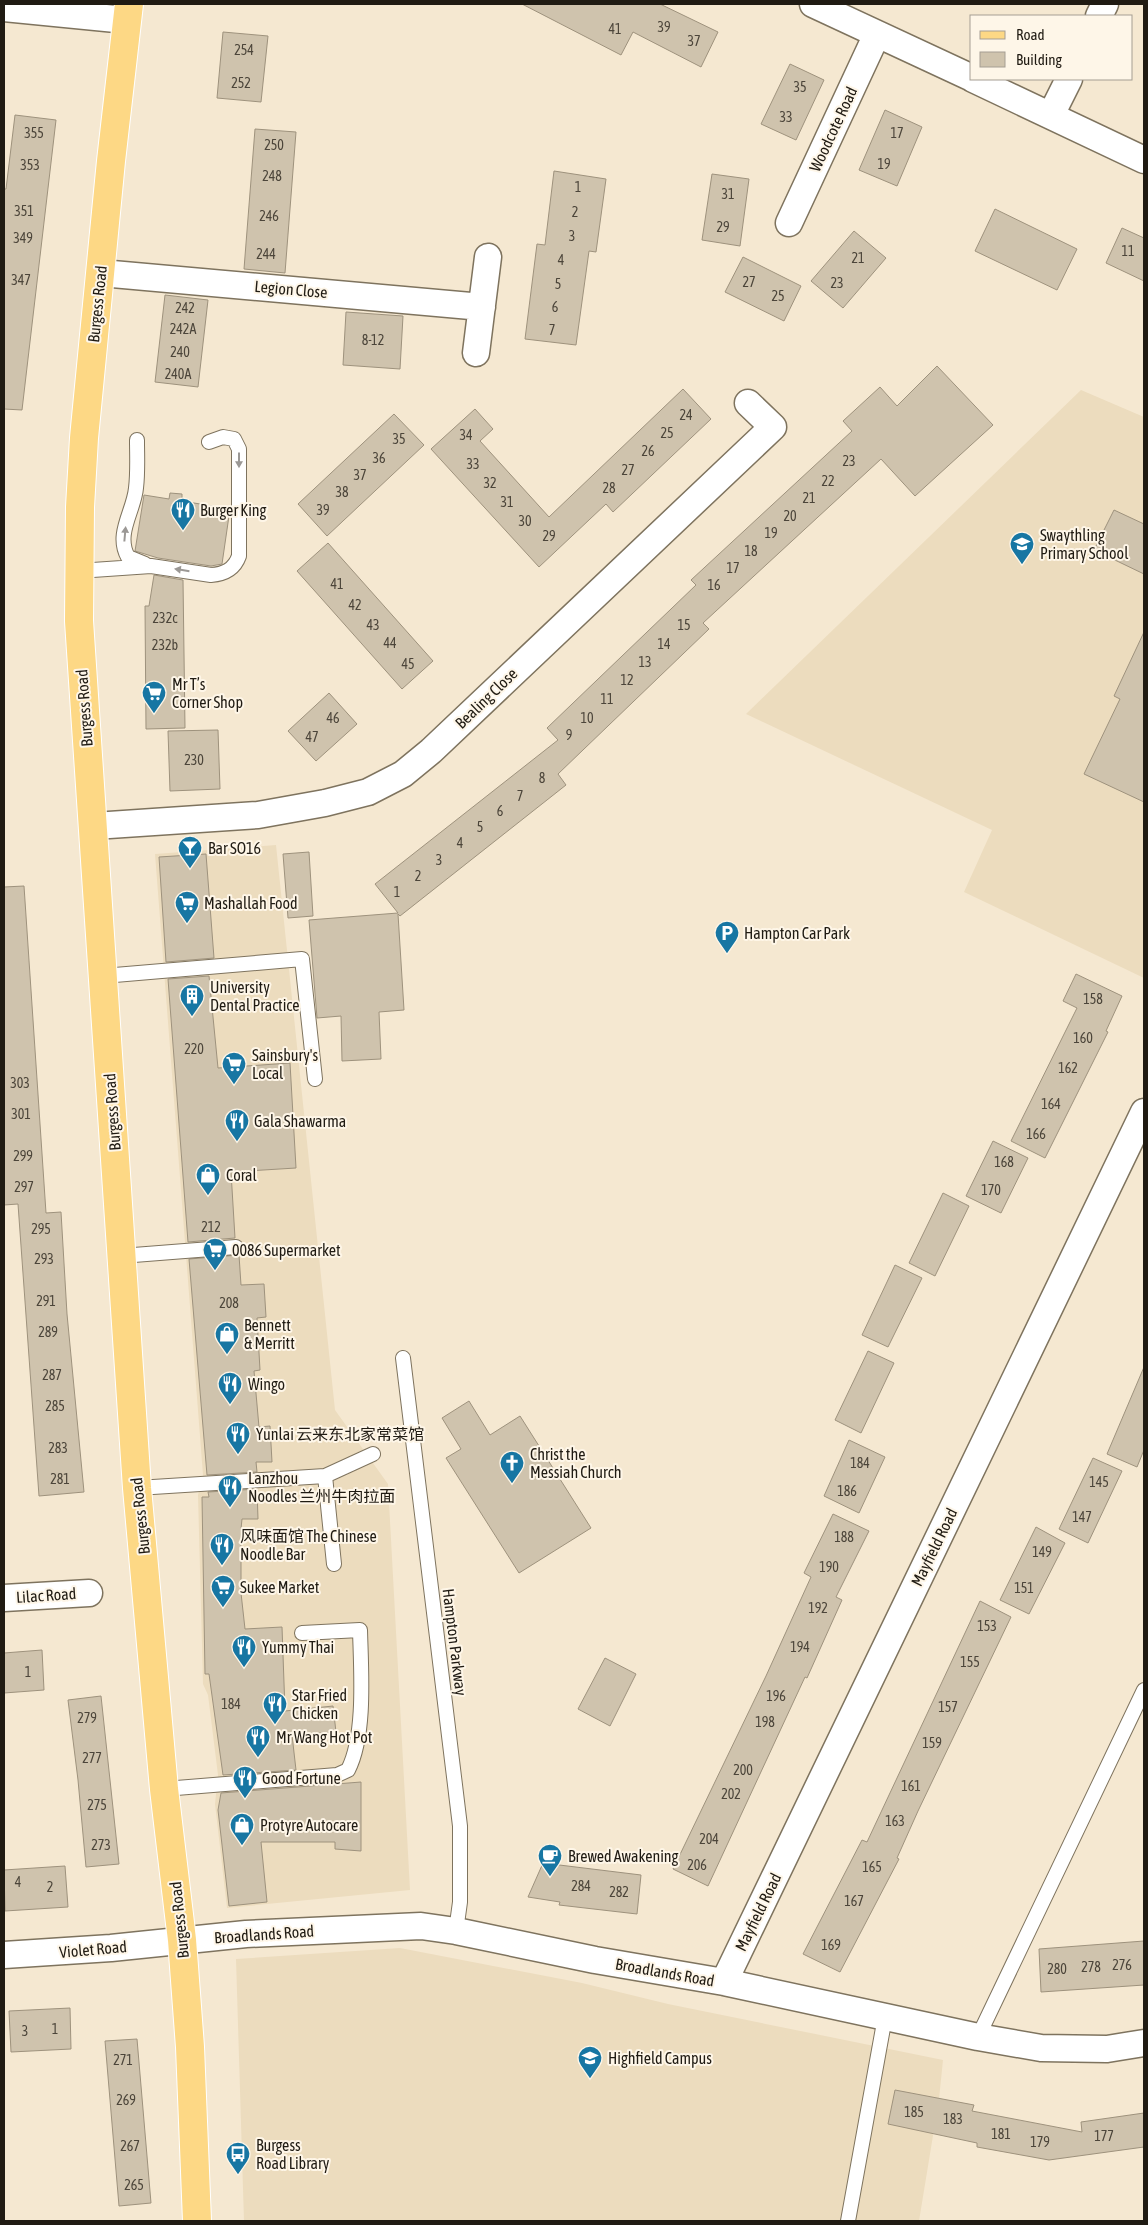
<svg xmlns="http://www.w3.org/2000/svg" width="1148" height="2225" font-family="'Asap Condensed','Noto Sans SC',sans-serif">
  <rect width="100%" height="100%" fill="#f5e8d1"/>
  <path fill="#ecdcbe" d="M1081 390 1144 417V978L964 892 992 830 746 714Z
    M276 845 335 1410 388 1484 410 1890 227 1908 215 1804 218 1775 208 1695 203 1684 198 1495 203 1475 155 854Z
    M400 1948 582 1983 668 2004 943 2060 939 2099 919 2221H244L236 1959Z"/>
  <path fill="#cfc3ad" stroke="#9e927d" d="M522 4H660L718 32 701 67 633 32 621 55Z
    M223 32 268 36 261 102 217 98Z
    M790 64 824 80 796 140 761 124Z
    M885 110 922 127 897 186 859 170Z
    M15 115 56 120 22 410 4 409V189H6Z
    M255 129 296 132 285 273 244 269Z
    M554 171 606 179 596 252 589 251 576 345 525 339 537 244 545 245Z
    M712 174 749 179 740 246 702 240Z
    M995 209 1077 249 1057 290 975 251Z
    M1122 228 1144 238V281L1106 263Z
    M854 231 886 258 843 308 811 281Z
    M743 257 801 286 784 321 725 292Z
    M165 295 208 300 198 387 155 382Z
    M346 312 403 316 400 369 343 365Z
    M937 366 993 425 915 496 881 459 703 623 709 629 558 774 566 785 400 916 398 914 404 1010 379 1012 381 1059 342 1061 341 1016 317 1018 309 920 398 913 375 884 558 740 547 728 696 585 691 580 852 431 843 421 880 387 897 406Z
    M683 389 711 419 613 512 606 504 539 567 431 449 475 409 493 429 480 441 549 517Z
    M394 414 424 445 327 536 298 504Z
    M170 493 182 494V501L230 509 222 564 211 566 158 558 135 551 144 495 169 499Z
    M1114 510 1144 524V574L1094 550Z
    M328 543 433 661 402 689 297 571Z
    M154 575 183 580 185 728 146 729 145 606H149Z
    M1144 632V802L1084 774 1120 699 1114 696Z
    M329 693 357 724 316 761 288 731Z
    M218 730 220 789 170 791 168 731Z
    M309 852 313 916 288 918 283 854Z
    M206 854 214 958 166 962 159 857Z
    M24 886 46 1213 61 1212 67 1314 84 1492 39 1496 18 1204 4 1205V887Z
    M1076 974 1122 996 1106 1031 1108 1032 1045 1158 1011 1141 1077 1008 1063 1001Z
    M209 976 218 1068 290 1063 296 1168 231 1172 235 1238 188 1242 168 979Z
    M993 1141 1028 1158 1001 1213 966 1196Z
    M943 1193 969 1206 935 1276 909 1263Z
    M239 1255 241 1285 264 1284 266 1317 257 1318 260 1370 254 1371 259 1427 270 1426 272 1462H256L257 1472 207 1475 189 1259Z
    M895 1265 922 1278 888 1347 862 1335Z
    M868 1351 894 1363 861 1433 835 1420Z
    M1144 1367V1450L1137 1467 1107 1454Z
    M469 1401 490 1435 520 1416 591 1528 519 1573 446 1458 461 1449 442 1418Z
    M849 1440 885 1457 859 1513 824 1496Z
    M1093 1458 1122 1471 1088 1543 1059 1529Z
    M257 1489 258 1519H242L241 1529V1593L245 1629 282 1627 285 1711 333 1706 336 1732 292 1735 296 1770 223 1775 209 1674H205L202 1497H209L208 1492Z
    M833 1514 869 1531 836 1597 842 1600 807 1678 805 1677 708 1886 673 1869 766 1676 811 1577 804 1573Z
    M1036 1527 1065 1543 1029 1614 1000 1600Z
    M980 1601 1011 1617 918 1811 897 1858 899 1859 840 1972 803 1954 862 1840 867 1842Z
    M42 1650 44 1690 4 1693V1653Z
    M605 1658 636 1674 610 1726 578 1709Z
    M101 1696 119 1864 86 1867 78 1780 68 1700Z
    M361 1782V1851L335 1849V1842H261L267 1902 229 1906 218 1810 221 1793Z
    M543 1863 641 1875 637 1914 559 1905 560 1902 528 1897Z
    M65 1866 68 1907 5 1911 4 1870Z
    M1144 1941V1985L1041 1992 1039 1949Z
    M70 2008 71 2049 11 2052 9 2011Z
    M137 2039 151 2203 119 2206 105 2041Z
    M895 2090 974 2105 972 2111 1082 2132 1081 2122 1144 2113V2147L1049 2160 977 2147V2143L888 2124Z"/>
  <g fill="none" stroke-linecap="round" stroke-linejoin="round">
    <defs>
      <path id="service" d="M137 440C137 456 138 472 136 488 134 511 115 534 128 557L145 564
        M78 571 151 566 211 575C224 574 234 570 239 556V449L234 439 223 437 209 442
        M103 976 302 959 315 1079
        M121 1256 236 1247
        M403 1358 460 1826V1902L456 1931
        M325 1476 373 1454
        M137 1488 325 1476 334 1564
        M164 1789 337 1775 348 1770C366 1735 361 1670 360 1630L302 1633
        M978 2037 1144 1690
        M848 2221 885 2017"/>
      <path id="minor" d="M813 4 972 78
        M4 8 126 20
        M1099 16 1105 4
        M973 79 1144 160
        M1051 115 1069 79
        M789 223 877 34
        M101 273 482 307
        M476 353 488 257
        M94 826 258 815 325 803 368 792 403 774 431 751 773 427 748 403
        M4 1598 89 1593
        M4 1955 111 1948 246 1934 421 1926 456 1931 595 1960 724 1982 978 2037 1041 2048 1107 2049 1144 2043
        M724 1982 1144 1112"/>
      <path id="primary" d="M129 4 111 161 84 438 80 507 79 621 137 1488 164 1789 182 1940 190 2047 197 2221"/>
    </defs>
    <use href="#service" stroke="#7e735e" stroke-width="16"/>
    <use href="#minor" stroke="#7e735e" stroke-width="29"/>
    <use href="#primary" stroke="#fff" stroke-width="30"/>
    <use href="#service" stroke="#fff" stroke-width="14"/>
    <use href="#minor" stroke="#fff" stroke-width="26"/>
    <use href="#primary" stroke="#fdd885" stroke-width="28"/>
  </g>
  <defs><path id="oneway-solid" d="M-6-.8H1V-3.2L6.5 0L1 3.2V.8H-6Z" transform="scale(1.25)"/></defs>
  <g fill="#9b9895">
    <use href="#oneway-solid" transform="translate(239 460) rotate(90)"/>
    <use href="#oneway-solid" transform="translate(125 534) rotate(-85)"/>
    <use href="#oneway-solid" transform="translate(182 570) rotate(-171)"/>
  </g>
  <defs>
    <symbol id="restaurant-pin" viewBox="-11 -11 22 30"><path d="M0 17L-7.5 6A9.5 9.5 0 1 1 7.5 6Z" fill="#1776a3" stroke="#fef6e8"/><path d="M-5-6h1v4h1v-4h1v4h1v-4h1v5L-1.5 .5V6h-2V.5L-5-1ZM5-6V6H3V1.5H1.5Q1.5-4 5-6Z" fill="#fff"/></symbol>
    <symbol id="school-pin" viewBox="-11 -11 22 30"><path d="M0 17L-7.5 6A9.5 9.5 0 1 1 7.5 6Z" fill="#1776a3" stroke="#fef6e8"/><path d="M0-5L7-2L0 1L-7-2ZM-4 1L0 2.5L4 1V4Q0 6-4 4Z" fill="#fff"/></symbol>
    <symbol id="supermarket-pin" viewBox="-11 -11 22 30"><path d="M0 17L-7.5 6A9.5 9.5 0 1 1 7.5 6Z" fill="#1776a3" stroke="#fef6e8"/><path d="M-6-5.5h2.5l.6 2H6L4.5 2H-2.5L-4.4-4H-6ZM-1.5 3.2a1.3 1.3 0 1 0 .1 0ZM3 3.2a1.3 1.3 0 1 0 .1 0Z" fill="#fff"/></symbol>
    <symbol id="bar-pin" viewBox="-11 -11 22 30"><path d="M0 17L-7.5 6A9.5 9.5 0 1 1 7.5 6Z" fill="#1776a3" stroke="#fef6e8"/><path d="M-6-5H6L.8 .8V4.5H3.5V6h-7V4.5H-.8V.8Z" fill="#fff"/></symbol>
    <symbol id="parking-pin" viewBox="-11 -11 22 30"><path d="M0 17L-7.5 6A9.5 9.5 0 1 1 7.5 6Z" fill="#1776a3" stroke="#fef6e8"/><path d="M-3.5-5.5H1a3.5 3.5 0 0 1 0 7H-1V5.5H-3.5ZM-1-3.4V-.6H.8a1.4 1.4 0 0 0 0-2.8Z" fill="#fff"/></symbol>
    <symbol id="building-pin" viewBox="-11 -11 22 30"><path d="M0 17L-7.5 6A9.5 9.5 0 1 1 7.5 6Z" fill="#1776a3" stroke="#fef6e8"/><path d="M-4-6H4V6H1V3H-1V6H-4ZM-2.5-4.3h1.7v1.8h-1.7ZM.8-4.3h1.7v1.8H.8ZM-2.5-1h1.7V.8h-1.7ZM.8-1h1.7V.8H.8Z" fill="#fff"/></symbol>
    <symbol id="shop-pin" viewBox="-11 -11 22 30"><path d="M0 17L-7.5 6A9.5 9.5 0 1 1 7.5 6Z" fill="#1776a3" stroke="#fef6e8"/><path d="M-5-2.5h2.3a2.7 3.5 0 0 1 5.4 0H5L5.5 6h-11ZM-1.5-2.5h3a1.5 2.3 0 0 0-3 0Z" fill="#fff"/></symbol>
    <symbol id="church-pin" viewBox="-11 -11 22 30"><path d="M0 17L-7.5 6A9.5 9.5 0 1 1 7.5 6Z" fill="#1776a3" stroke="#fef6e8"/><path d="M-1.2-6h2.4v3.5h3.3v2.4h-3.3V6h-2.4V-.1h-3.3v-2.4h3.3Z" fill="#fff"/></symbol>
    <symbol id="cafe-pin" viewBox="-11 -11 22 30"><path d="M0 17L-7.5 6A9.5 9.5 0 1 1 7.5 6Z" fill="#1776a3" stroke="#fef6e8"/><path d="M-5.5-4.5H6V0H3Q3 3.5 0 3.5H-2.5Q-5.5 3.5-5.5 0ZM3-3.2v2h1.7v-2ZM-6 4.5H4V6H-6Z" fill="#fff"/></symbol>
    <symbol id="university-pin" viewBox="-11 -11 22 30"><path d="M0 17L-7.5 6A9.5 9.5 0 1 1 7.5 6Z" fill="#1776a3" stroke="#fef6e8"/><path d="M0-5L7-2L0 1L-7-2ZM-4 1L0 2.5L4 1V4Q0 6-4 4Z" fill="#fff"/></symbol>
    <symbol id="bus-pin" viewBox="-11 -11 22 30"><path d="M0 17L-7.5 6A9.5 9.5 0 1 1 7.5 6Z" fill="#1776a3" stroke="#fef6e8"/><path d="M-5-6H5V4H4V6H2V4H-2V6H-4V4H-5ZM-3.5-4V0h7V-4ZM-3.5 1.2v1.5H-2V1.2ZM2 1.2v1.5H3.5V1.2Z" fill="#fff"/></symbol>
  </defs>
  <g fill-rule="evenodd">
    <use href="#restaurant-pin" x="169" y="496" width="28" height="38"/>
    <use href="#school-pin" x="1008" y="530" width="28" height="38"/>
    <use href="#supermarket-pin" x="140" y="679" width="28" height="38"/>
    <use href="#bar-pin" x="176" y="834" width="28" height="38"/>
    <use href="#supermarket-pin" x="173" y="889" width="28" height="38"/>
    <use href="#parking-pin" x="713" y="919" width="28" height="38"/>
    <use href="#building-pin" x="178" y="982" width="28" height="38"/>
    <use href="#supermarket-pin" x="220" y="1050" width="28" height="38"/>
    <use href="#restaurant-pin" x="223" y="1107" width="28" height="38"/>
    <use href="#shop-pin" x="194" y="1161" width="28" height="38"/>
    <use href="#supermarket-pin" x="201" y="1236" width="28" height="38"/>
    <use href="#shop-pin" x="213" y="1320" width="28" height="38"/>
    <use href="#restaurant-pin" x="216" y="1370" width="28" height="38"/>
    <use href="#restaurant-pin" x="224" y="1420" width="28" height="38"/>
    <use href="#church-pin" x="498" y="1449" width="28" height="38"/>
    <use href="#restaurant-pin" x="216" y="1473" width="28" height="38"/>
    <use href="#restaurant-pin" x="208" y="1531" width="28" height="38"/>
    <use href="#supermarket-pin" x="209" y="1573" width="28" height="38"/>
    <use href="#restaurant-pin" x="230" y="1633" width="28" height="38"/>
    <use href="#restaurant-pin" x="261" y="1690" width="28" height="38"/>
    <use href="#restaurant-pin" x="244" y="1723" width="28" height="38"/>
    <use href="#restaurant-pin" x="231" y="1764" width="28" height="38"/>
    <use href="#shop-pin" x="228" y="1811" width="28" height="38"/>
    <use href="#cafe-pin" x="536" y="1842" width="28" height="38"/>
    <use href="#university-pin" x="576" y="2044" width="28" height="38"/>
    <use href="#bus-pin" x="224" y="2140" width="28" height="38"/>
  </g>
  <g text-anchor="middle" stroke-width="4" stroke-linejoin="round" paint-order="stroke">
    <g font-size="14" fill="#4c453a">
      <text x="664" y="32">39</text>
      <text x="615" y="34">41</text>
      <text x="694" y="46">37</text>
      <text x="244" y="55">254</text>
      <text x="241" y="88">252</text>
      <text x="800" y="92">35</text>
      <text x="786" y="122">33</text>
      <text x="34" y="138">355</text>
      <text x="897" y="138">17</text>
      <text x="274" y="150">250</text>
      <text x="884" y="169">19</text>
      <text x="30" y="170">353</text>
      <text x="272" y="181">248</text>
      <text x="578" y="192">1</text>
      <text x="728" y="199">31</text>
      <text x="24" y="216">351</text>
      <text x="575" y="217">2</text>
      <text x="269" y="221">246</text>
      <text x="723" y="232">29</text>
      <text x="572" y="241">3</text>
      <text x="23" y="243">349</text>
      <text x="1128" y="256">11</text>
      <text x="266" y="259">244</text>
      <text x="858" y="263">21</text>
      <text x="561" y="265">4</text>
      <text x="21" y="285">347</text>
      <text x="749" y="287">27</text>
      <text x="837" y="288">23</text>
      <text x="558" y="289">5</text>
      <text x="778" y="301">25</text>
      <text x="555" y="312">6</text>
      <text x="185" y="313">242</text>
      <text x="183" y="334">242A</text>
      <text x="552" y="335">7</text>
      <text x="373" y="345">8-12</text>
      <text x="180" y="357">240</text>
      <text x="178" y="379">240A</text>
      <text x="686" y="420">24</text>
      <text x="667" y="438">25</text>
      <text x="466" y="440">34</text>
      <text x="399" y="444">35</text>
      <text x="648" y="456">26</text>
      <text x="379" y="463">36</text>
      <text x="849" y="466">23</text>
      <text x="473" y="469">33</text>
      <text x="628" y="475">27</text>
      <text x="360" y="480">37</text>
      <text x="828" y="486">22</text>
      <text x="490" y="488">32</text>
      <text x="609" y="493">28</text>
      <text x="342" y="497">38</text>
      <text x="809" y="503">21</text>
      <text x="507" y="507">31</text>
      <text x="323" y="515">39</text>
      <text x="790" y="521">20</text>
      <text x="525" y="526">30</text>
      <text x="771" y="538">19</text>
      <text x="549" y="541">29</text>
      <text x="751" y="556">18</text>
      <text x="733" y="573">17</text>
      <text x="337" y="589">41</text>
      <text x="714" y="590">16</text>
      <text x="355" y="610">42</text>
      <text x="165" y="623">232c</text>
      <text x="373" y="630">43</text>
      <text x="684" y="630">15</text>
      <text x="390" y="648">44</text>
      <text x="664" y="649">14</text>
      <text x="165" y="650">232b</text>
      <text x="645" y="667">13</text>
      <text x="408" y="669">45</text>
      <text x="627" y="685">12</text>
      <text x="607" y="704">11</text>
      <text x="333" y="723">46</text>
      <text x="587" y="723">10</text>
      <text x="569" y="740">9</text>
      <text x="312" y="742">47</text>
      <text x="194" y="765">230</text>
      <text x="542" y="783">8</text>
      <text x="520" y="801">7</text>
      <text x="500" y="816">6</text>
      <text x="480" y="832">5</text>
      <text x="460" y="848">4</text>
      <text x="439" y="865">3</text>
      <text x="418" y="881">2</text>
      <text x="397" y="897">1</text>
      <text x="1093" y="1004">158</text>
      <text x="1083" y="1043">160</text>
      <text x="194" y="1054">220</text>
      <text x="1068" y="1073">162</text>
      <text x="20" y="1088">303</text>
      <text x="1051" y="1109">164</text>
      <text x="21" y="1119">301</text>
      <text x="1036" y="1139">166</text>
      <text x="23" y="1161">299</text>
      <text x="1004" y="1167">168</text>
      <text x="24" y="1192">297</text>
      <text x="991" y="1195">170</text>
      <text x="211" y="1232">212</text>
      <text x="41" y="1234">295</text>
      <text x="44" y="1264">293</text>
      <text x="46" y="1306">291</text>
      <text x="229" y="1308">208</text>
      <text x="48" y="1337">289</text>
      <text x="52" y="1380">287</text>
      <text x="55" y="1411">285</text>
      <text x="58" y="1453">283</text>
      <text x="860" y="1468">184</text>
      <text x="60" y="1484">281</text>
      <text x="1099" y="1487">145</text>
      <text x="847" y="1496">186</text>
      <text x="1082" y="1522">147</text>
      <text x="844" y="1542">188</text>
      <text x="1042" y="1557">149</text>
      <text x="829" y="1572">190</text>
      <text x="1024" y="1593">151</text>
      <text x="818" y="1613">192</text>
      <text x="987" y="1631">153</text>
      <text x="800" y="1652">194</text>
      <text x="970" y="1667">155</text>
      <text x="28" y="1677">1</text>
      <text x="776" y="1701">196</text>
      <text x="231" y="1709">184</text>
      <text x="948" y="1712">157</text>
      <text x="87" y="1723">279</text>
      <text x="765" y="1727">198</text>
      <text x="932" y="1748">159</text>
      <text x="92" y="1763">277</text>
      <text x="743" y="1775">200</text>
      <text x="911" y="1791">161</text>
      <text x="731" y="1799">202</text>
      <text x="97" y="1810">275</text>
      <text x="895" y="1826">163</text>
      <text x="709" y="1844">204</text>
      <text x="101" y="1850">273</text>
      <text x="697" y="1870">206</text>
      <text x="872" y="1872">165</text>
      <text x="18" y="1887">4</text>
      <text x="581" y="1891">284</text>
      <text x="50" y="1892">2</text>
      <text x="619" y="1897">282</text>
      <text x="854" y="1906">167</text>
      <text x="831" y="1950">169</text>
      <text x="1122" y="1970">276</text>
      <text x="1091" y="1972">278</text>
      <text x="1057" y="1974">280</text>
      <text x="55" y="2034">1</text>
      <text x="25" y="2036">3</text>
      <text x="123" y="2065">271</text>
      <text x="126" y="2105">269</text>
      <text x="914" y="2117">185</text>
      <text x="953" y="2124">183</text>
      <text x="1001" y="2139">181</text>
      <text x="1104" y="2141">177</text>
      <text x="1040" y="2147">179</text>
      <text x="130" y="2151">267</text>
      <text x="134" y="2190">265</text>
    </g>
    <g font-size="16" fill="#201b13" stroke="#fef6e8">
      <text transform="translate(833 129) rotate(-65)" y="6">Woodcote Road</text>
      <text transform="translate(291 289) rotate(5)" y="6">Legion Close</text>
      <text transform="translate(97 304) rotate(-84)" y="6">Burgess Road</text>
      <text transform="translate(486 698) rotate(-44)" y="6">Bealing Close</text>
      <text transform="translate(84 708) rotate(-94)" y="6">Burgess Road</text>
      <text transform="translate(112 1112) rotate(-94)" y="6">Burgess Road</text>
      <text transform="translate(140 1516) rotate(-96)" y="6">Burgess Road</text>
      <text transform="translate(934 1547) rotate(-64)" y="6">Mayfield Road</text>
      <text transform="translate(46 1595) rotate(-4)" y="6">Lilac Road</text>
      <text transform="translate(455 1642) rotate(83)" y="6">Hampton Parkway</text>
      <text transform="translate(758 1912) rotate(-64)" y="6">Mayfield Road</text>
      <text transform="translate(179 1920) rotate(-96)" y="6">Burgess Road</text>
      <text transform="translate(264 1934) rotate(-4)" y="6">Broadlands Road</text>
      <text transform="translate(93 1949) rotate(-5)" y="6">Violet Road</text>
      <text transform="translate(665 1972) rotate(10)" y="6">Broadlands Road</text>
    </g>
    <g font-size="16" fill="#201b13" stroke="#fef6e8" text-anchor="start">
      <text x="200" y="516">Burger King</text>
      <text x="1040" y="541">Swaythling<tspan x="1040" dy="18">Primary School</tspan></text>
      <text x="172" y="690">Mr T’s<tspan x="172" dy="18">Corner Shop</tspan></text>
      <text x="208" y="854">Bar SO16</text>
      <text x="204" y="909">Mashallah Food</text>
      <text x="744" y="939">Hampton Car Park</text>
      <text x="210" y="993">University<tspan x="210" dy="18">Dental Practice</tspan></text>
      <text x="252" y="1061">Sainsbury's<tspan x="252" dy="18">Local</tspan></text>
      <text x="254" y="1127">Gala Shawarma</text>
      <text x="226" y="1181">Coral</text>
      <text x="232" y="1256">0086 Supermarket</text>
      <text x="244" y="1331">Bennett<tspan x="244" dy="18">&amp; Merritt</tspan></text>
      <text x="248" y="1390">Wingo</text>
      <text x="256" y="1440">Yunlai 云来东北家常菜馆</text>
      <text x="530" y="1460">Christ the<tspan x="530" dy="18">Messiah Church</tspan></text>
      <text x="248" y="1484">Lanzhou<tspan x="248" dy="18">Noodles 兰州牛肉拉面</tspan></text>
      <text x="240" y="1542">风味面馆 The Chinese<tspan x="240" dy="18">Noodle Bar</tspan></text>
      <text x="240" y="1593">Sukee Market</text>
      <text x="262" y="1653">Yummy Thai</text>
      <text x="292" y="1701">Star Fried<tspan x="292" dy="18">Chicken</tspan></text>
      <text x="276" y="1743">Mr Wang Hot Pot</text>
      <text x="262" y="1784">Good Fortune</text>
      <text x="260" y="1831">Protyre Autocare</text>
      <text x="568" y="1862">Brewed Awakening</text>
      <text x="608" y="2064">Highfield Campus</text>
      <text x="256" y="2151">Burgess<tspan x="256" dy="18">Road Library</tspan></text>
    </g>
  </g>
  <rect width="1148" height="2225" fill="none" stroke="#201b13" stroke-width="10"/>
  <rect x="970" y="15" width="162" height="65" fill="#fef6e8" stroke="#a59e93"/>
  <rect x="980" y="31" width="25" height="8" fill="#fdd885" stroke="#a59e93"/>
  <text x="1016" y="40" font-size="15" fill="#201b13">Road</text>
  <rect x="980" y="52" width="25" height="15" fill="#cfc3ad" stroke="#a59e93"/>
  <text x="1016" y="65" font-size="15" fill="#201b13">Building</text>
</svg>
